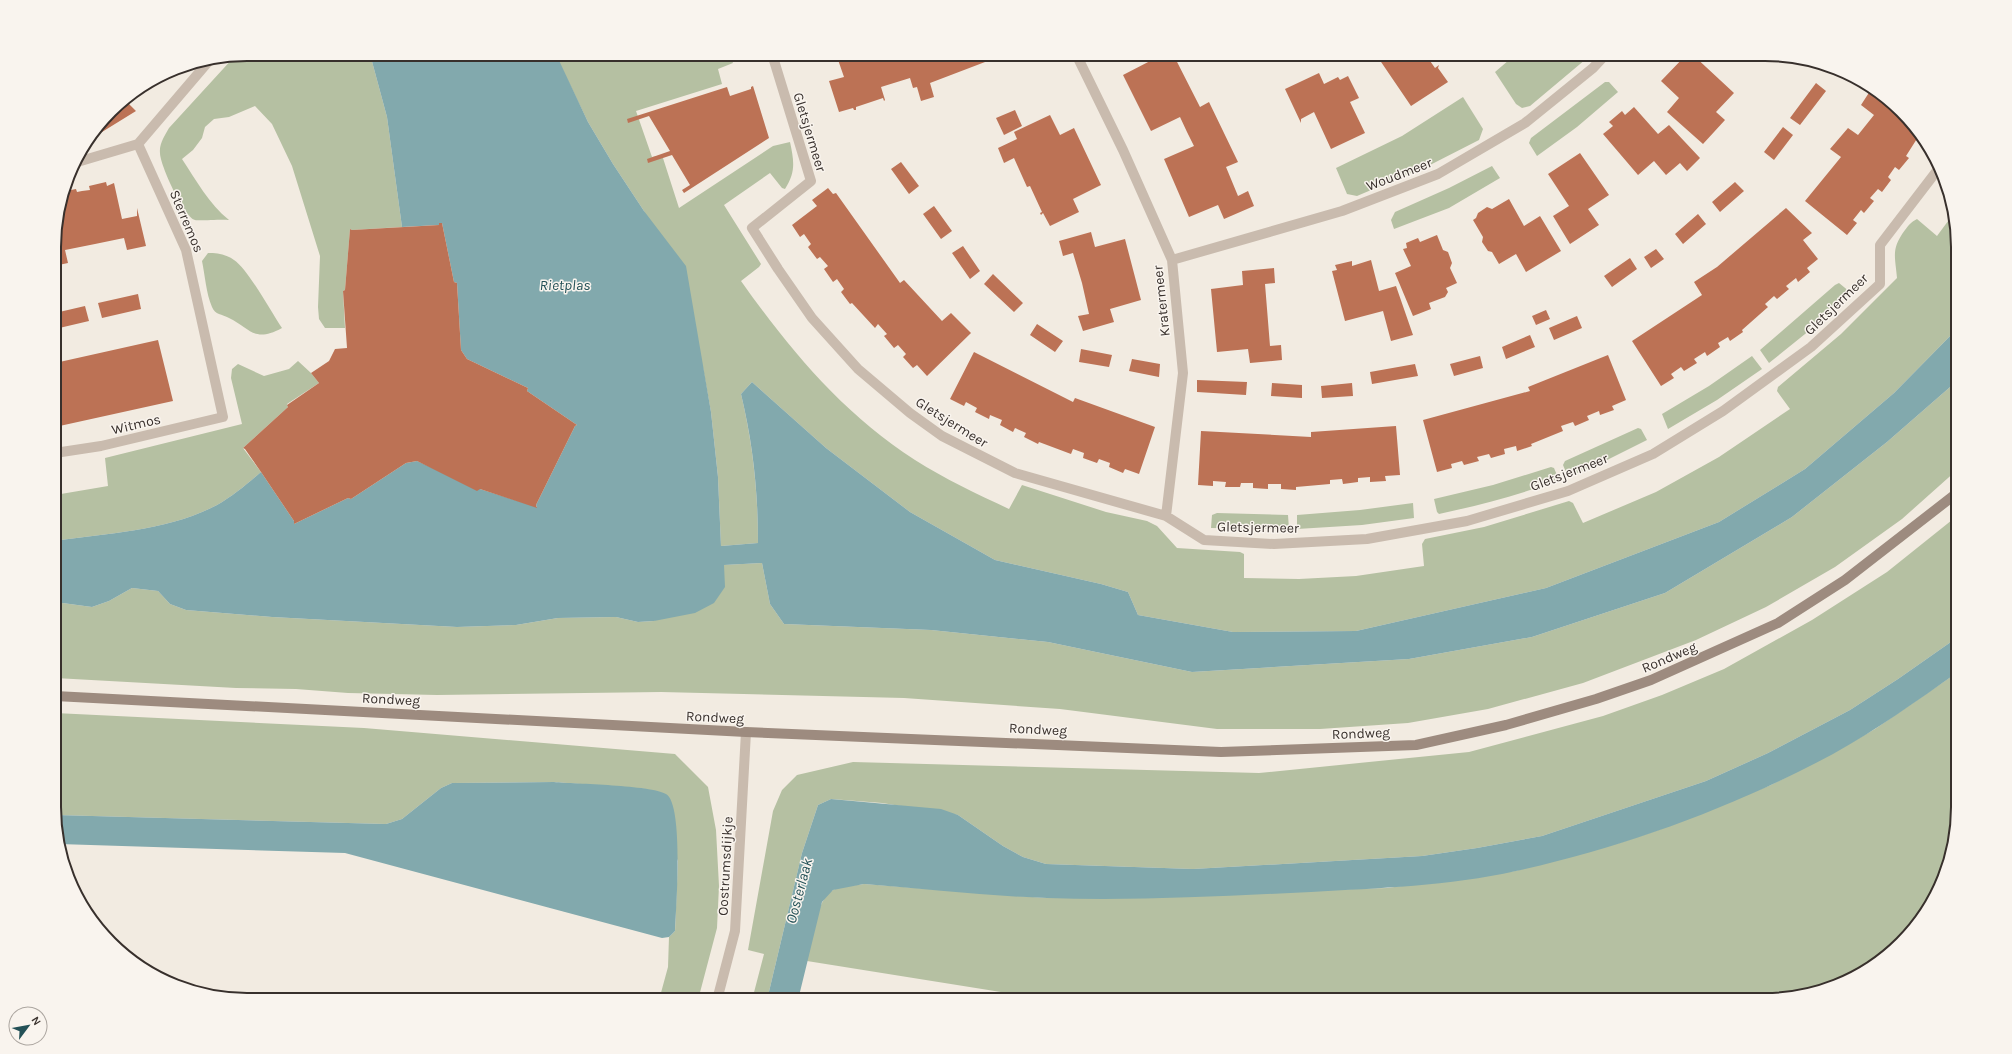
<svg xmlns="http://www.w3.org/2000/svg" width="2012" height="1054" font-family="Karla,sans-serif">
  <rect width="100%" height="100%" fill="#f2ebe1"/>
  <path fill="#b5c0a2" d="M247 54H370L387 117 402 227 352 230 350 229 345 290 343 291 345 328H325L319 319 318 307 320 256 292 166 272 124 255 106 229 117 214 119 205 127 202 138 193 150 182 159C196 180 209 204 229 220 222 219 199 221 195 220 184 217 160 165 160 153 159 144 165 135 169 128L234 57Z
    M574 54H729L733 63 718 69 722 84 636 111 652 157 662 155 679 208 773 146 790 142C794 161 796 172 785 189L782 188 770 173 724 205 761 264 759 267 741 281C790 350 842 413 915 460 945 479 977 494 1009 509L1022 485 1106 512 1147 521 1157 526 1177 548 1240 552 1244 554V578L1299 579 1356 576 1424 566 1422 544 1425 539 1484 527 1569 501 1573 503 1583 523 1656 492 1719 457 1790 409 1777 391 1778 387 1841 334 1897 278C1895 255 1891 249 1905 230 1909 225 1911 222 1917 219L1937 236 1954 213 1956 222 1957 329 1894 393 1805 469 1719 522 1546 588 1356 631 1233 632 1138 615 1128 592 1101 584 995 560 910 512 826 448 752 382 741 394C753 445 758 491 758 543L721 546 718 477 711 412 703 368 644 211 613 164 588 122 556 56Z
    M1516 54H1592L1530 106 1522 108 1516 104 1495 72Z
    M1605 82H1609L1618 92 1577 127 1537 156 1529 143 1531 138Z
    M1463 97 1483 129 1479 140 1430 165 1357 196 1347 194 1336 168 1402 136Z
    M1492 166 1500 178 1449 208 1394 229 1391 220 1395 212 1449 188Z
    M208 253C217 253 226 254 234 260 248 269 271 312 282 328 254 343 251 329 229 318 222 314 215 315 212 307 206 293 205 275 202 261Z
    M1839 283 1850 292 1810 330 1769 363 1760 350 1835 285Z
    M1752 356 1762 369 1717 400 1668 429 1662 414 1709 386Z
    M298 361 311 373 319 383 287 404 288 407 243 448 261 472C247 484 233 496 217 505 168 531 109 533 55 541V495L108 486 105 458 242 424 231 378 232 369 238 364 264 376 289 369Z
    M1957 381V470L1902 519 1835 567 1766 607 1696 640 1583 683 1488 709 1408 723 1320 729H1217L1060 709 904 698 661 692 437 695 348 693 296 689 236 688 55 678V602L92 607 109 601 132 588 158 591 170 604 186 610 272 617 457 627 516 625 558 618 616 617 638 622 654 621 723 565 762 563 770 604 784 624 931 630 1048 642 1192 672 1409 659 1532 637 1665 593 1792 517 1887 442Z
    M1638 428 1641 429 1647 440 1607 460 1568 477 1563 465 1565 461Z
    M1551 467 1554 468 1559 480C1519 495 1480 505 1439 514L1437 512 1434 499 1493 485Z
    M1413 503 1414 518 1362 525 1297 529V515L1360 510Z
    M1217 513 1288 515 1289 529 1211 528 1212 515Z
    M1957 516 1958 637 1898 679 1850 710 1768 753 1706 781 1542 836 1477 848 1422 856 1193 869 1046 864 1023 857 1003 846 958 815 882 803 831 799 818 805 802 853 767 1000H752L764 954 748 950 773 811 782 790 797 775 853 762 1259 773 1469 752 1603 716 1662 695 1724 669 1812 620 1887 572Z
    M1958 672V807L1938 892 1910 934 1872 968 1827 990 1777 1000H1050L807 961C811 943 816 899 833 890 842 885 854 886 864 884L1046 898 1387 888 1515 871 1619 843 1661 829 1771 785 1833 753 1875 729Z
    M55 713 364 728 675 754 708 787 716 830 719 886 717 928 698 1000H659L668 967 669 937 675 931 678 861 646 789 554 782 452 783 441 788 402 819 386 824 56 815Z"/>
  <path fill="#82a9ad" d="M370 54H556L588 122 613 164 644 211 686 266 711 412 718 477 721 546 758 543C758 491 753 444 741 394L752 382 826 448 910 512 995 560 1101 584 1128 592 1138 615 1233 632 1356 631 1546 588 1719 522 1805 469 1894 393 1957 329V381L1887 442 1792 517 1665 593 1532 637 1409 659 1192 672 1048 642 931 630 784 624 770 604 762 563 724 565 725 587 714 603 695 613 654 621 638 622 616 617 558 618 516 625 457 627 272 617 186 610 170 604 158 591 132 588 109 601 92 607 55 602V541C109 533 168 531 217 505 233 496 247 484 261 472L294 521V524L348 498 351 499 406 463 417 461 480 489 537 507 536 505 575 426 577 425 527 391 528 388 467 359 461 350 457 283 454 282 442 223 439 225 402 227 387 117Z
    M1958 637V672C1917 701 1876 730 1833 754 1734 807 1625 847 1516 871 1449 886 1379 888 1311 892 1223 896 1135 901 1047 898 986 896 925 889 864 884L833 890 822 902 798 1000H767L802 853 818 805 831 799 941 809 958 815 1003 846 1023 857 1046 864 1193 869 1422 856 1477 848 1542 836 1706 781 1768 753 1850 710 1898 679Z
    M554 782C575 784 651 785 666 794 684 804 676 909 675 931L669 937 662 938 345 853 59 844 56 832V815L386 824 402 819 441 788 452 783Z"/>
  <path fill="#f2ebe1" d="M485 54H558V56L523 57Z"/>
  <path fill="#bc7255" d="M836 54H903L904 57 913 54H1006L930 83 934 97 921 101 917 87 913 88 910 78 881 87 885 100 884 101 883 98 856 107V110H854L853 108 839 112 829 81 844 77Z
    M1149 54H1173L1200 107 1209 102 1238 162 1226 167 1238 196 1248 191 1254 206 1224 219 1218 205 1189 217 1164 159 1194 146 1187 132 1180 117 1151 131 1123 75 1152 60Z
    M1379 54H1433L1428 58 1435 68 1439 65 1438 68 1448 82 1411 106 1377 56Z
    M1687 54H1692L1734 93 1716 112 1725 120 1703 144 1667 112 1679 98 1661 81Z
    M1319 73 1324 84 1338 77 1340 80 1348 76 1359 98 1350 102 1365 133 1331 149 1314 112 1301 119V123L1285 89Z
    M1816 83 1826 91 1800 125 1790 118Z
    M753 86 769 138 684 193 682 190 690 185 672 155 648 163 647 159 670 151 649 116 628 123 627 119 727 87 730 96 751 89V87Z
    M1872 88 1892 102 1920 134 1906 156 1909 158 1899 170 1895 167 1888 177 1891 180 1882 192 1878 189 1870 198 1874 201 1864 213 1861 210 1853 220 1857 223 1847 235 1805 201 1841 157 1830 149 1848 128 1858 135 1874 115 1861 105Z
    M124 99 136 111 102 132 99 129 120 102Z
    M1634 107 1658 134 1669 125 1700 158 1687 171 1680 163 1666 175 1654 161 1638 175 1603 134 1613 126 1609 122 1622 111 1625 115Z
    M1015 110 1022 126 1004 135 996 118Z
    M1050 115 1060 135 1074 128 1101 185 1073 199 1079 212 1050 226 1043 213 1041 215 1040 213 1042 212 1030 186 1027 187 1014 158 1004 163 998 148 1017 139 1014 132Z
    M1783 127 1793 135 1774 160 1764 152Z
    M1580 153 1609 195 1588 209 1599 225 1570 244 1553 216 1569 206 1548 174Z
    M901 162 919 186 909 194 891 169Z
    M106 182 107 186 114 183 122 219 137 216V208L146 246 127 250 124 238 95 244 65 250 68 263 54 266V235L60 233 58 223 66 191 76 189 77 192 82 191 90 190 89 186Z
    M1735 182 1744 191 1720 212 1712 202Z
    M828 188 833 194 836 193 900 283 904 280 942 321 951 313 971 333 927 376 917 365 913 368 903 357 906 354 898 345 894 348 884 336 887 334 878 324 875 328 852 303 850 304 841 292 844 289 837 279 833 282 824 269 828 266 820 257 817 259 808 247 811 244 804 234 800 237 792 225 817 206 812 200Z
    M1509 199 1524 226 1540 216 1561 251 1526 272 1516 254 1499 264 1492 252 1488 251 1482 242 1483 237 1473 220 1476 218 1478 213 1487 207 1492 209Z
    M934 206 952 231 941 239 923 214Z
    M1786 208 1812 233 1803 240 1818 259 1807 268 1810 272 1798 282 1796 278 1786 286 1789 289 1777 299 1774 296 1765 304 1768 307 1742 330 1743 332 1730 341 1728 337 1718 343 1720 347 1707 356 1705 352 1694 359 1697 363 1684 371 1681 367 1671 374 1674 378 1661 386 1632 341 1702 295 1694 282 1717 267Z
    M1698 214 1706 224 1683 244 1675 234Z
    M439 223H442L454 282 457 283 461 350 467 359 528 388 527 391 577 425 575 426 536 505 537 508 480 489 477 491 417 461 406 463 351 499 348 498 294 524V521L261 472 245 449 243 448 288 407 287 405 319 383 311 373 329 361 335 349 347 348 343 291 345 290 350 229 352 230 439 225Z
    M1091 232 1095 247 1125 239 1141 300 1110 309 1114 322 1083 331 1078 316 1089 314 1082 283 1073 253 1063 256 1059 241Z
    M1437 235 1443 250 1448 252 1452 263 1450 268 1457 283 1446 288 1448 292 1445 297 1429 303 1431 309 1413 316 1395 273 1411 266 1403 249 1407 248 1406 243 1418 238 1420 242Z
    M963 246 980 271 970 279 952 253Z
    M1656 249 1664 259 1651 268 1644 257Z
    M1630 258 1637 269 1612 287 1604 276Z
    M1371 260 1379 291 1396 286 1413 335 1391 341 1383 311 1345 321 1332 271 1337 270 1335 265 1352 261V266Z
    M1274 268 1275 283 1265 284 1270 346 1281 345 1282 360 1250 363 1248 349 1217 352 1211 289 1243 285 1242 271Z
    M993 274 1023 303 1014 312 984 284Z
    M138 294 141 309 102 318 98 303Z
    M85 306 89 321 55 329V313Z
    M1546 310 1550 319 1536 325 1532 316Z
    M1577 316 1582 328 1554 340 1549 328Z
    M1037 324 1063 341 1055 352 1030 335Z
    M1530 335 1535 347 1506 359 1502 347Z
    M158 340 173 401 55 427V363Z
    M1081 349 1112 355 1109 367 1079 362Z
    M974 352 1073 402 1075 398 1155 427 1139 474 1125 469 1123 473 1109 467 1110 463 1099 459 1097 463 1083 458 1084 453 1073 449 1071 454 1039 442 1038 444 1024 437 1026 433 1015 428 1013 432 1000 425 1002 420 990 415 989 419 975 412 977 408 966 402 964 406 950 399Z
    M1608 355 1626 400 1612 406 1614 410 1600 415 1599 411 1587 416 1589 420 1575 426 1573 422 1561 426 1563 431 1531 444 1532 446 1517 451 1516 446 1504 449 1505 454 1491 458 1489 454 1477 457 1479 461 1464 465 1462 461 1451 464 1452 468 1437 472 1423 420 1530 391 1528 387Z
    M1480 356 1483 368 1454 376 1450 364Z
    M1132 359 1160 364 1159 377 1129 371Z
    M1415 364 1418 376 1372 384 1370 372Z
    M1197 380 1247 382 1246 395 1197 392Z
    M1272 383 1302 385V398L1271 396Z
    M1352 383 1353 396 1322 398 1321 386Z
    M1396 426 1400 475 1385 476 1386 481 1370 482V477L1358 478V482L1343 484 1342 479 1330 480V484L1296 487V490L1281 489V484H1268V489L1253 488V483H1241L1240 487H1225L1226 482 1213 481V486L1198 485 1201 431 1311 437V432Z"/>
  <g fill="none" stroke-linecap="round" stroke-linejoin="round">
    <path stroke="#c9bbae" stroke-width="10" d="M772 54 811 181 752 228 778 269 812 318 858 369 910 413 942 436 1015 473 1166 516 1204 540 1274 544 1367 539 1467 521 1568 491 1653 454 1723 411 1811 347 1880 284V245L1939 168
      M1076 54 1123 150 1172 260 1183 373 1166 516
      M74 163 138 144
      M1172 260 1342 211 1438 174 1525 123 1593 68 1606 54
      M55 453 101 446 223 417 186 250 138 144 208 62"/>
    <path stroke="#c9bbae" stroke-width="10" d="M717 1000 735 931 746 732"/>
    <path stroke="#9d8b7f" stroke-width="10" d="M55 696 746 732 1221 752 1416 745 1506 725 1596 699 1651 680 1778 623 1845 580 1957 493"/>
  </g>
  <g text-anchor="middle" stroke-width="3" stroke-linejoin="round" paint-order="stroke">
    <g font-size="14" fill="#38302c" stroke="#f9f4ee">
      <text transform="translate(810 132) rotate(73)" y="5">Gletsjermeer</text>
      <text transform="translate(1399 174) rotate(-21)" y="5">Woudmeer</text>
      <text transform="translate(187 221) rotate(67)" y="5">Sterremos</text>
      <text transform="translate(1161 301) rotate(-96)" y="5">Kratermeer</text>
      <text transform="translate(1836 304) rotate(-44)" y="5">Gletsjermeer</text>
      <text transform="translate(952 422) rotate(32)" y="5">Gletsjermeer</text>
      <text transform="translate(136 424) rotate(-13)" y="5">Witmos</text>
      <text transform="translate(1569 472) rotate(-21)" y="5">Gletsjermeer</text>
      <text transform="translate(1258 527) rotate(1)" y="5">Gletsjermeer</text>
      <text transform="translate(1669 657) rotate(-23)" y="5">Rondweg</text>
      <text transform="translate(391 699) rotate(3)" y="5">Rondweg</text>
      <text transform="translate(715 717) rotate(3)" y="5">Rondweg</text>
      <text transform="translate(1038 729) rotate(3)" y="5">Rondweg</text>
      <text transform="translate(1361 733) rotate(-2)" y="5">Rondweg</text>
      <text transform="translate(725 866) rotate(-87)" y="5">Oostrumsdijkje</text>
    </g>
    <g font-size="15" font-style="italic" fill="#245157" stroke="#f9f4ee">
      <text x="565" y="290">Rietplas</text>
      <text transform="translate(799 891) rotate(-75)" y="5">Oosterlaak</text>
    </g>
  </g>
  <path d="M0 0H2012V1054H0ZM247 61H1765A186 186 0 0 1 1951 247V807A186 186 0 0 1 1765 993H247A186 186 0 0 1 61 807V247A186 186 0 0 1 247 61Z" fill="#f9f4ee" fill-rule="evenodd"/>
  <path fill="none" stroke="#38302c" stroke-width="2" d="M247 61H1765A186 186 0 0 1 1951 247V807A186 186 0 0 1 1765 993H247A186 186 0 0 1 61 807V247A186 186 0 0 1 247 61Z"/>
  <g transform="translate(28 1026) rotate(58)"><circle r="19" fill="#f9f4ee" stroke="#aca6a0"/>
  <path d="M0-3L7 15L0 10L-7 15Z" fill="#245157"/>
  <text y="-6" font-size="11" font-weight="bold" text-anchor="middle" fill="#38302c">N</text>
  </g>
</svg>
